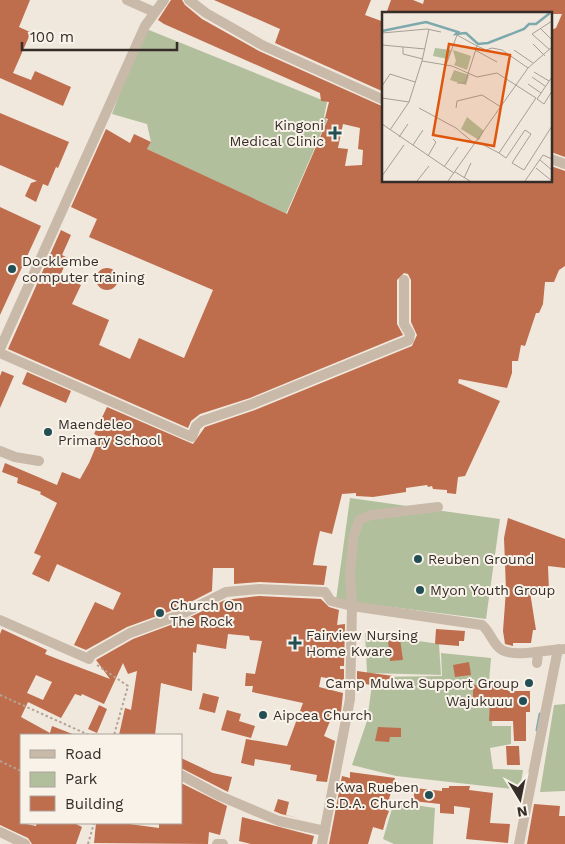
<svg xmlns="http://www.w3.org/2000/svg" width="565" height="844" font-family="'Work Sans',sans-serif">
  <rect width="100%" height="100%" fill="#f1e8dd"/>
  <path fill="#b2bf9d" d="M144 28 327 102 324 117 327 120 286 214 147 149 151 142 147 124 112 114Z
    M350 498 500 519 486 619 336 600Z
    M365 633 439 644 441 675 367 673Z
    M441 653 491 658 489 682 476 685V704L493 705 492 726H511V744L490 748 493 769 523 770 520 790 396 776 352 765 367 721 373 677 442 676Z
    M565 704V791L540 792 554 705Z
    M394 802 435 808 433 844H394L383 839Z"/>
  <g fill="none" stroke-linecap="round" stroke-linejoin="round">
    <path stroke="#7da8ac" stroke-width="3" d="M537 730 540 714"/>
  </g>
  <path fill="#be6d4d" fill-rule="evenodd" d="M0 0H30L19 27 30 32 28 39 13 73 31 80 35 71 71 87 63 106 0 78Z
    M171 0H182L185 5 202 19 259 51 384 107V181H551V166L565 171V266L559 270 554 282H545L543 304 539 313H536L525 346 521 345 518 361H512V373L507 388 459 379 458 383 500 401 465 476 458 477 456 494 447 493V490L433 489 432 486 428 487 427 485 406 488V492L373 497 356 496V493L342 494 332 534 320 531 316 549 313 565 327 566 324 585 259 582 234 584V568H213L212 591 179 608 127 627 86 650 74 645 95 602 113 610 121 593 57 564 49 582 32 574 41 556 34 553 57 503 40 494 41 492 17 483 18 478 2 472 5 463 57 485 62 472 80 479 89 463 100 437 94 434 107 407 193 444 205 427 255 410 412 346 417 335 411 322V280L408 274 404 273 397 280V324L403 335 250 398 200 414 191 421 188 428 8 349 61 230 71 235 62 255 68 258 60 276 81 285 72 304 109 320 99 345 130 359 139 338 184 358 213 290 89 237 97 219 71 207 106 129 130 143 134 134 151 142 147 149 287 214 328 119 325 118 329 102 321 101 320 93 164 24 158 20ZM343 124 360 128 358 149 363 150 362 165 345 166 348 149 338 148Z
    M214 0H371L365 15 384 22V92L275 43 280 29Z
    M391 0H413L423 4 424 0H565V157L551 152V30L556 28 562 14H386Z
    M0 113 69 142 58 168 56 167 48 186 43 184 36 202 25 196 31 183 37 181 0 165Z
    M0 207 41 226 0 315Z
    M96 279a11 11 0 1 1 22 0a11 11 0 1 1-22 0Z
    M2 371 14 376 0 408V376Z
    M27 372 71 391 66 403 22 384Z
    M508 518 565 539V568L548 566 549 591 530 592 536 630H533L531 643H513V646L505 644 503 631 506 590 504 538Z
    M259 596 321 599 329 607 339 610 337 625 345 624 344 666H340V669H344V681L321 677 319 687 343 693 341 712 334 711 324 736 335 741 327 782 316 781 317 775 290 770 291 765 255 759 254 766 241 763 246 739 287 746 303 703 252 692 253 686H245L246 673 255 674 262 641 250 640 249 636 228 634 226 649 197 644 196 653 193 652 192 691 161 683 155 735H119L125 708 131 710 137 671 128 674 123 663 104 704 82 694 81 696 75 694 61 718 28 702 21 717 50 733 52 726 75 735H21V823L36 826 37 823H74L82 827 76 844H32L28 838 0 825V634L2 629 47 650 45 654 55 658 110 679 96 660 133 639 184 620 225 600ZM36 675 52 682 43 700 27 693Z
    M436 629 465 631 464 641H459V646L435 644Z
    M400 639 403 660 390 661 388 640Z
    M469 662 471 675 455 677 453 665Z
    M357 671 393 676 392 684 387 683V687L357 683Z
    M507 684 508 691H530V712H526V741H514L513 721H489L490 702H473V685Z
    M203 693 219 697 215 713 199 709Z
    M99 705 107 709 97 733 88 729Z
    M227 710 241 714 239 721 255 726 251 738 221 730Z
    M378 727 401 728V737H390L389 742 375 741Z
    M506 746H519L520 765H507Z
    M181 758 213 773 232 777 228 792 181 768Z
    M350 772 395 778 386 810 389 811 386 819 383 830 373 827 368 844H329L342 776 350 778Z
    M181 783 227 806 220 835 209 832 208 844 94 843 96 823H122L159 828V823H181Z
    M449 786H470L469 790 493 793 490 823 510 824 508 843 466 839 470 808 454 806V814L440 813V804L413 801 415 788 442 791V788H449Z
    M278 799 289 802 286 815 302 819 281 814 274 811Z
    M534 804 560 806 559 816H565V844H527Z
    M242 817 314 836 312 844H251L239 841Z"/>
  <g fill="none" stroke-linecap="round" stroke-linejoin="round">
    <path stroke="#b4a393" stroke-width="2" stroke-dasharray="2.5 2.5" stroke-linecap="butt" d="M97 665 128 686 114 735
      M0 695 89 735
      M0 761 21 771
      M88 844 94 823"/>
    <path stroke="#c8b9a9" stroke-width="10" d="M127 0 154 12
      M189 0 206 13 262 45 384 100
      M551 159 565 164
      M0 349 145 26 164 0
      M0 353 192 437 196 426 202 421 252 404 409 340 410 334 404 324V280
      M0 451 15 457 39 461
      M0 620 89 659 91 655 130 633 182 614 226 592 259 589 325 592 331 601 352 606 482 625C490 631 493 645 502 650 515 658 550 649 565 649
      M537 663 538 653
      M181 775 220 796 279 821 325 831
      M0 832 25 844
      M217 844H223
      M322 844 350 699 352 606 350 573 353 539 359 520 371 515 438 507
      M519 844 558 649"/>
  </g>
  <g fill="#214f55" stroke="#f8f2e9" stroke-width="2">
    <path d="M332.5 125.5h5v5h5v5h-5v5h-5v-5h-5v-5h5z"/>
    <circle cx="12" cy="269" r="5"/>
    <circle cx="48" cy="432" r="5"/>
    <circle cx="418" cy="559" r="5"/>
    <circle cx="420" cy="590" r="5"/>
    <circle cx="160" cy="613" r="5"/>
    <path d="M292.5 635.5h5v5h5v5h-5v5h-5v-5h-5v-5h5z"/>
    <circle cx="529" cy="683" r="5"/>
    <circle cx="523" cy="701" r="5"/>
    <circle cx="263" cy="715" r="5"/>
    <circle cx="429" cy="795" r="5"/>
  </g>
  <g text-anchor="middle" stroke-width="4" stroke-linejoin="round" paint-order="stroke">
    <g font-size="14" fill="#362d29" stroke="#f8f2e9" text-anchor="start">
      <text x="324" y="130" text-anchor="end">Kingoni<tspan x="324" dy="16">Medical Clinic</tspan></text>
      <text x="22" y="266">Docklembe<tspan x="22" dy="16">computer training</tspan></text>
      <text x="58" y="429">Maendeleo<tspan x="58" dy="16">Primary School</tspan></text>
      <text x="428" y="564">Reuben Ground</text>
      <text x="430" y="595">Myon Youth Group</text>
      <text x="170" y="610">Church On<tspan x="170" dy="16">The Rock</tspan></text>
      <text x="306" y="640">Fairview Nursing<tspan x="306" dy="16">Home Kware</tspan></text>
      <text x="519" y="688" text-anchor="end">Camp Mulwa Support Group</text>
      <text x="513" y="706" text-anchor="end">Wajukuuu</text>
      <text x="273" y="720">Aipcea Church</text>
      <text x="419" y="792" text-anchor="end">Kwa Rueben<tspan x="419" dy="16">S.D.A. Church</tspan></text>
    </g>
  </g>
  <g transform="translate(382 12)">
    <rect width="170" height="170" fill="#f1e8dd"/>
    <path d="M53 36 69 38 66 47 51 44ZM71 38 89 44 85 58 72 53 74 49ZM72 58 87 63 84 73 68 68ZM85 105 102 119 97 128 79 117Z" fill="#b2bf9d"/>
    <path fill="none" stroke="#7da8ac" stroke-width="2.5" d="M0 19 44 10 76 20 74 22 84 21 96 32 106 31 142 17 147 12H154L168 1"/>
    <path fill="none" stroke="#a69d95" stroke-width="1" d="M158 16 170 28M0 21 45 17 59 20M151 32 163 44M0 33 43 37M95 34 104 38 110 36 120 38 146 56M21 35V42L41 47M93 38 115 50M132 38 151 51M168 38 150 22 170 9M40 49 47 17M64 53 75 23 95 34 83 71H75M152 60 167 69M150 65 163 74M146 72 159 81M0 74 8 62 33 70M0 86 27 90M155 87 170 65M155 87 162 92 170 79M37 96 74 116 93 132M74 96 75 89 100 83 119 95M0 112 72 161M8 118 27 90 40 49 70 54 95 65 115 61 154 86 117 141 96 130M17 125 26 112M31 133 41 118M117 141 124 146 143 118 149 122 130 151 142 158 170 114M46 144 54 130 51 127M158 148 170 158M62 155 76 135M154 156 170 169M73 160 88 169M0 164 22 133M82 166 89 151M35 169 47 154M66 169 146 56 170 35M143 169 161 143 170 147"/>
    <path fill="#df570d" fill-opacity="0.15" stroke="#df570d" stroke-width="2.5" d="M67 32 128 43 112 134 51 123Z"/>
    <rect width="170" height="170" fill="none" stroke="#362d29" stroke-width="2.5"/>
  </g>
  <rect x="20" y="734" width="162" height="90" fill="#f8f2e9" stroke="#aaa39c"/>
  <rect x="30" y="750" width="25" height="8" fill="#c8b9a9" stroke="#aaa39c"/>
  <text x="65" y="759" font-size="15" fill="#362d29">Road</text>
  <rect x="30" y="772" width="25" height="15" fill="#b2bf9d" stroke="#aaa39c"/>
  <text x="65" y="784" font-size="15" fill="#362d29">Park</text>
  <rect x="30" y="796" width="25" height="15" fill="#be6d4d" stroke="#aaa39c"/>
  <text x="65" y="809" font-size="15" fill="#362d29">Building</text>
  <g transform="translate(520 799) rotate(170)" stroke="#f8f2e9" stroke-width="4" paint-order="stroke">
  <path d="M0-4L9 19L0 12L-9 19Z" fill="#362d29"/>
  <text y="-8" font-size="14" font-weight="bold" text-anchor="middle" fill="#362d29">N</text>
  </g>
  <path d="M22 42v8h155v-8" fill="none" stroke="#362d29" stroke-width="2.5"/>
  <text x="30" y="42" font-size="15" fill="#362d29" stroke="#f8f2e9" stroke-width="4" paint-order="stroke">100 m</text>
</svg>
